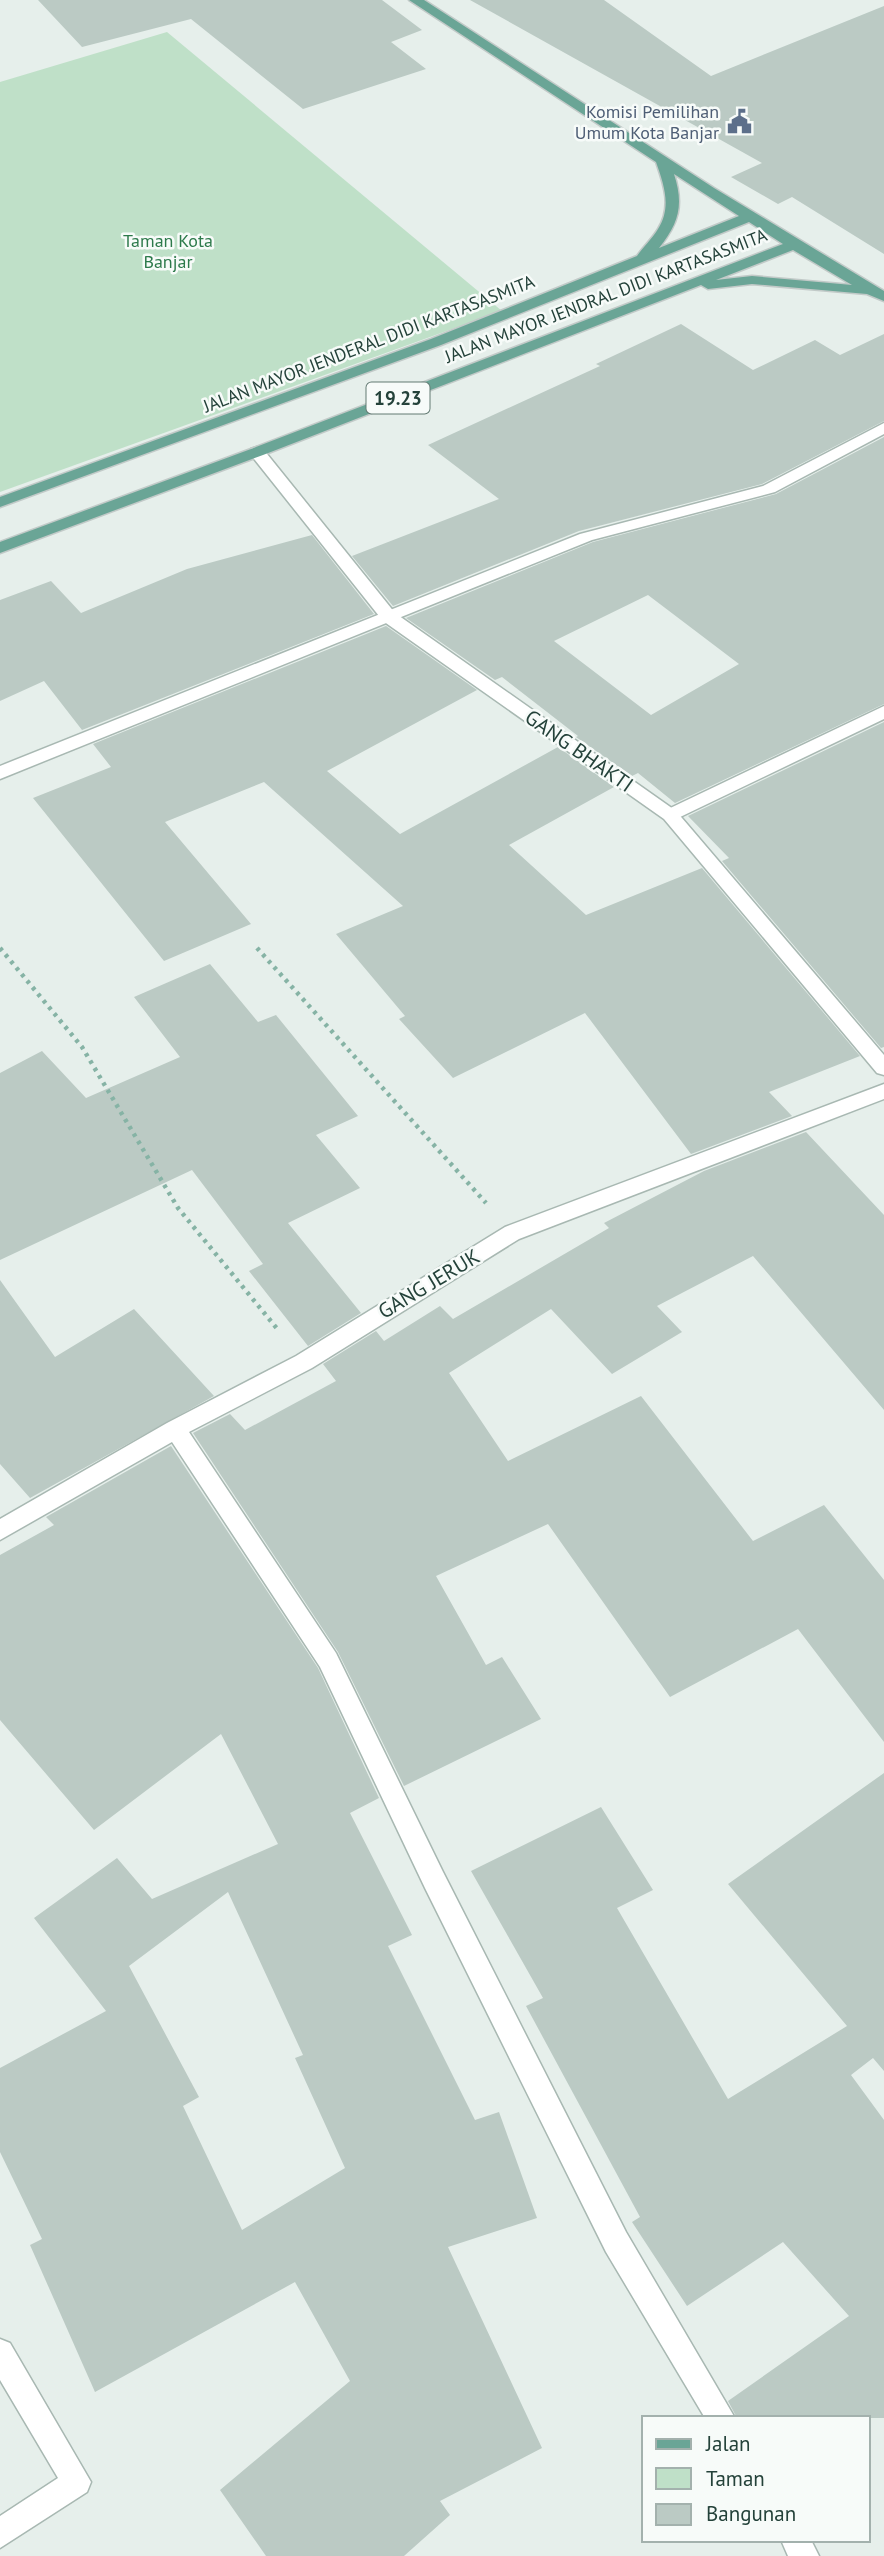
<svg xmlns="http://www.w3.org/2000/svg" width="884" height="2556" font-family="'PT Sans',sans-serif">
  <rect width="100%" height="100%" fill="#e6efeb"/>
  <path fill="#bfe0c8" d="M167 32 502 311 0 492V82Z"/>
  <path fill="#bbcac4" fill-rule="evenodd" d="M38 0H382L422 30 391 42 426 69 303 109 191 19 82 47Z
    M470 0H604L711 76 884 6V254L792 197 778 204 731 177 762 163Z
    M681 324 753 370 815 340 840 355 884 334V421L762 484 579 531 393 606 352 556 499 499 428 445 600 366 596 364Z
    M884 437V704L675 803 638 773 632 776 576 737 578 736 502 677 495 680 406 618 593 542 776 494ZM648 595 739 664 651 715 554 641Z
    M312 535 374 614 82 730 44 681 0 701V600L51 581 81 613 187 569Z
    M386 626 477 690 327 771 400 834 558 747 614 787 509 845 586 915 702 868 860 1056 769 1092 792 1116 691 1154 585 1013 453 1078 399 1019 405 1016 336 934 403 906 264 782 165 822 251 924 164 961 33 798 111 767 93 744Z
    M884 722V1047L881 1048 722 861 729 858 688 816Z
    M210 964 258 1022 276 1015 358 1116 316 1135 360 1188 288 1223 361 1313 308 1346 249 1271 263 1264 192 1170 0 1260V1073L42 1051 86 1098 180 1057 134 997Z
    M806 1132 884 1215V1410L753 1256 657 1306 682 1332 612 1374 551 1309 449 1373 508 1461 641 1396 753 1541 824 1505 884 1580V1742L798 1629 670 1697 548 1524 436 1576 486 1665 502 1657 541 1719 404 1786 338 1652 193 1433 230 1414 245 1430 336 1381 323 1364 376 1331 384 1341 440 1306 453 1319 609 1228 604 1223 704 1171Z
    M0 1280 55 1357 134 1309 214 1396 30 1498 0 1464Z
    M171 1446 318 1668 379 1798 350 1813 412 1935 388 1946 475 2120 499 2112 537 2218 448 2247 542 2448 440 2501 450 2515 404 2556H266L220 2490 350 2381 295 2282 95 2392 30 2245 42 2239 0 2152V2068L106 2011 34 1918 117 1858 152 1899 278 1844 221 1734 94 1830 0 1720V1555L54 1525 46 1517ZM228 1892 303 2055 295 2058 345 2168 242 2230 183 2106 199 2097 129 1966Z
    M884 1773V2071L873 2058 851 2075 884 2120V2418H737L728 2401 849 2316 783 2242 687 2306 632 2222 640 2217 526 2006 543 1998 471 1871 601 1807 653 1890 617 1908 728 2099 847 2026 728 1884Z"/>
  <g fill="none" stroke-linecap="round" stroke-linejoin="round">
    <defs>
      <path id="pedestrian" d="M884 423V434L775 492 592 540 0 779V766L580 534 763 486Z
        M884 706V719L676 819 670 821 661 815 664 811Z
        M884 1084V1099L519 1239 312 1368 189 1432 336 1653 443 1872 626 2232 735 2418H705L606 2252 425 1888 320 1667 172 1442 0 1540V1519L167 1423 296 1356 505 1227Z
        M781 2540H811L819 2556H788Z"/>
      <path id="minor" d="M257 447 263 449 395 613 676 811 884 1055V1075L877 1073 664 819 383 621 251 455 249 452 251 449Z
        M0 2339 10 2343 91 2482 87 2492 0 2548V2516L58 2478 0 2380Z"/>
      <path id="primary" d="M409 0H424L714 188 884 291V301L867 294 752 284 708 289 701 285 263 455 0 553V542L251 449 783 244 749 222 441 345 0 507V497L431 339 637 256C643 247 652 239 658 229 672 207 664 185 656 162ZM674 174 739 216 659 248C679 223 684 205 674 174ZM793 250 852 285 752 276 716 280Z"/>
    </defs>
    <use href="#pedestrian" stroke="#a8b8b2" stroke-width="3"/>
    <use href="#minor" stroke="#a8b8b2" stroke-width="3"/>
    <use href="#primary" stroke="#c2cac8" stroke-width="3"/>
    <path stroke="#86b3a5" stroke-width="4.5" stroke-dasharray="3.5 5" stroke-linecap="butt" d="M0 948 82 1047 178 1208 279 1331
      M257 948 486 1203"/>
    <use href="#pedestrian" fill="#fff" fill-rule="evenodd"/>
    <use href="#minor" fill="#fff" fill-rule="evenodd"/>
    <use href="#primary" fill="#6aa596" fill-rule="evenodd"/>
  </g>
  <defs>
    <symbol id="civic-bare" viewBox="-9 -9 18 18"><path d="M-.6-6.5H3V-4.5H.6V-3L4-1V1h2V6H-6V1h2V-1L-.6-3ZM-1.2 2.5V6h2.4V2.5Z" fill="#5c6f8a" stroke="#f7fbf9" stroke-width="2.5" paint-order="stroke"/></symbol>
  </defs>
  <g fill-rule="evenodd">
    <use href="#civic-bare" x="722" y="104" width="35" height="35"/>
  </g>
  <g text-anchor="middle" stroke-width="5" stroke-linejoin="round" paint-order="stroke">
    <g font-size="18" fill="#4e5e75" stroke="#f7fbf9" text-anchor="end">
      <text x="719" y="118">Komisi Pemilihan<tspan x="719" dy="21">Umum Kota Banjar</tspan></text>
    </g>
    <g font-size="18" fill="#2d7a4b" stroke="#f7fbf9">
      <text x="168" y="247">Taman Kota<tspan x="168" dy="21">Banjar</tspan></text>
    </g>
    <g font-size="18" fill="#24423a" stroke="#f7fbf9">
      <text transform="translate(606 296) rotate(-21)" y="6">JALAN MAYOR JENDRAL DIDI KARTASASMITA</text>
      <text transform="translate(369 344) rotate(-21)" y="6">JALAN MAYOR JENDERAL DIDI KARTASASMITA</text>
    </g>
    <rect fill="#f7fbf9" stroke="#637a73" stroke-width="2" x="366.5" y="382.5" width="63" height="31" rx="5"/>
    <g font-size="19" font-weight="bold" fill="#24423a">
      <text x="398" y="405">19.23</text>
    </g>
    <g font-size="21" fill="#24423a" stroke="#f7fbf9">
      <text transform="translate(579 751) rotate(35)" y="7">GANG BHAKTI</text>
      <text transform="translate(429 1284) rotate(-31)" y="7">GANG JERUK</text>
    </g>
  </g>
  <rect x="642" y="2416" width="228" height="126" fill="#f7fbf9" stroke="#a3b1ad" stroke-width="2"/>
  <rect x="656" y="2439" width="35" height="10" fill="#6aa596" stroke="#a3b1ad" stroke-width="2"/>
  <text x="706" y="2451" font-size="21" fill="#24423a">Jalan</text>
  <rect x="656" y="2468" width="35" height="21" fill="#bfe0c8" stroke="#a3b1ad" stroke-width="2"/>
  <text x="706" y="2486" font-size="21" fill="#24423a">Taman</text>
  <rect x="656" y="2504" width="35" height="21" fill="#bbcac4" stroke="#a3b1ad" stroke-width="2"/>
  <text x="706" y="2521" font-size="21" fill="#24423a">Bangunan</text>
</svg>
